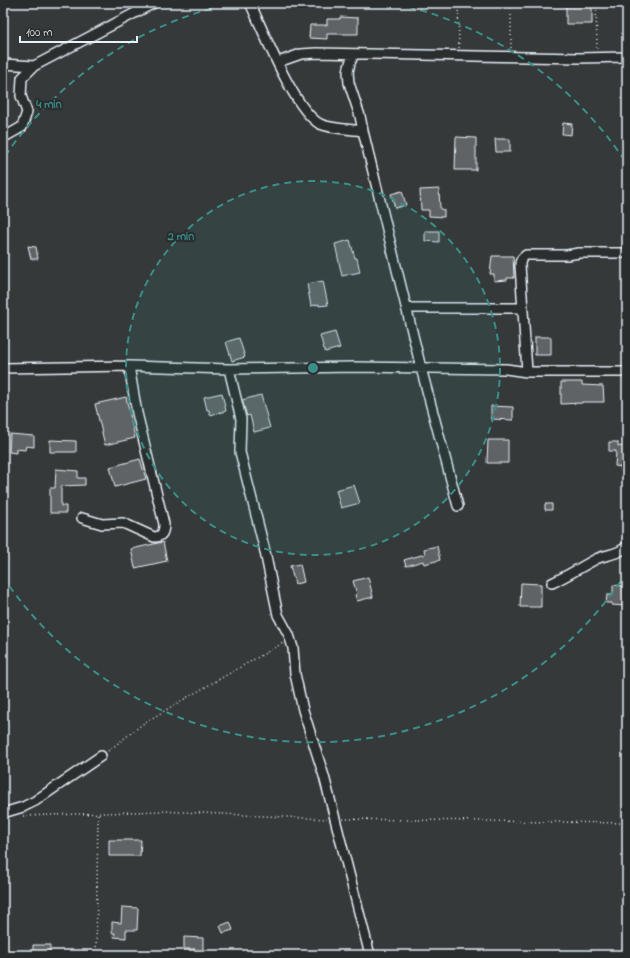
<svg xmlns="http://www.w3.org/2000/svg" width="630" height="958" font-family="'Indie Flower',sans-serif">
  <rect width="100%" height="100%" fill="#35393a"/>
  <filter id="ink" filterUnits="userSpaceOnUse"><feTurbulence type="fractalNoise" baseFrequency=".025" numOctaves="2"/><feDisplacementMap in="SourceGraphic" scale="8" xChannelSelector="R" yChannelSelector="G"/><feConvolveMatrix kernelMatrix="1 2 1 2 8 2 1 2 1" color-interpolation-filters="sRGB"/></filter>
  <g filter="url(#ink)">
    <path fill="#5f6365" stroke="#e8f1f8" d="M566 5H592V24H566Z
      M340 17 358 18V34H327V39L309 38 310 25H327V19H340Z
      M563 123 572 124 571 135 562 134Z
      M456 137 476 138V170H455Z
      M495 139H510V152H496Z
      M439 189 440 209 444 210V217L429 216V210H421L420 190Z
      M402 191 406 205 395 208 391 194Z
      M425 231H439V242L425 241Z
      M350 240 355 258H357L360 272 342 276 335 244Z
      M28 246 36 247 38 259H31Z
      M492 256H513L514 278H507V280L494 281V274H490Z
      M323 281 328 305 319 306V304L311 306 307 284Z
      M335 332 340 348 325 352 320 336Z
      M535 337H551V355H535Z
      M239 338 245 357 232 361 226 342Z
      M561 382H582V385L603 386 604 402H582V403L561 404Z
      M222 393 226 411 210 415 209 410H207L204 397Z
      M261 395 270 428 254 432 250 415 247 416 242 400Z
      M126 397 135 438 105 445 95 404Z
      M491 406 513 407V420L491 419Z
      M10 434 34 436V447L26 446 25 450 16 449V453L9 452Z
      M50 440 76 441V452H50Z
      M488 440H508V463H487Z
      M609 442H618V446L627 447V471H621V467L615 466 616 451H609Z
      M140 459 146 479 115 487 110 467Z
      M56 469 78 471V478H85V485L61 486V506H66V513H50V488H55Z
      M354 485 360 503 341 508 336 490Z
      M545 504H552V510H545Z
      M163 542 167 561 135 568 131 549Z
      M437 546 440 560 424 564 423 561 406 566 404 560 425 554 424 549Z
      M300 564 304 582 295 584 290 566Z
      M368 577 373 597 357 601 355 595 357 594 353 581Z
      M521 583 541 584V607H520Z
      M613 585 625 586 624 606 612 605V603H606L607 595H613Z
      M109 840H141L140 856H109Z
      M122 907 138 908 137 930H126V938L114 937 115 933H112V922L121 923Z
      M230 922 233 930 223 933 220 926Z
      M184 937 203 938V952H195V949H184Z
      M33 945H50V955H33Z"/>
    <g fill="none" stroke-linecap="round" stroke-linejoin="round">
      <defs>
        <path id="minor" d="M250 3C264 32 294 110 320 124 331 129 351 129 363 131
          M354 54 350 63 348 72 349 83 360 116 363 131 421 368 458 506
          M278 62 301 54 316 53 578 58 627 57
          M3 64 34 66
          M3 136H6L22 127 27 112 21 96 22 78 34 66 154 3
          M407 308H523
          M3 368 129 366 229 369 354 367 506 369 527 372H627
          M229 369 241 419 240 452 264 547 278 615 289 635 293 648 295 674 303 710 324 776 370 955
          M527 372 520 265C520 260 522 258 526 255H567L579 253H627
          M82 518 102 524 123 523 154 537C162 537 164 532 164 524L137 413 129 366
          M552 583C567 576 581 567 596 559 606 554 619 555 627 546
          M3 813 23 807 35 801 101 756"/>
      </defs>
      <use href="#minor" stroke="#e8f1f8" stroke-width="12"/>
      <path stroke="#e8f1f8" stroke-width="1.5" stroke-dasharray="1 3" stroke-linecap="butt" d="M458 3 459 48
        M511 3V49
        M596 3 597 49
        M108 751 144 723 186 698 283 643
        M23 816 161 811 327 819
        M343 819 627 823
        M96 955 98 813"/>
      <use href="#minor" stroke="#2a2d2e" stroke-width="9"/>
    </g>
  </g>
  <circle cx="313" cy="368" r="187" fill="#3a8f8a" fill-opacity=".12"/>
  <g fill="none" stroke="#3a8f8a" stroke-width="2" stroke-dasharray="7 5">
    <circle cx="313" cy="368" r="187"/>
    <path d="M627 572A374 374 0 0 1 5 580M5 156A374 374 0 0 1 229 4M397 4A374 374 0 0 1 627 164"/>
  </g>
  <circle cx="313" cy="368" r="6" fill="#3a8f8a" stroke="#2a2d2e" stroke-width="2"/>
  <g font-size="12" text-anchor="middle" font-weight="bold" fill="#3a8f8a" stroke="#2a2d2e" stroke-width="4" stroke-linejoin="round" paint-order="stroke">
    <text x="49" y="108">4 min</text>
    <text x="181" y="240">2 min</text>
  </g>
  <rect width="630" height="958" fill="none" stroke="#2a2d2e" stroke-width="16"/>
  <rect x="8" y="8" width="614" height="942" fill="none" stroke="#e8f1f8" stroke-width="1.5" filter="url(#ink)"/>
  <path d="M20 36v6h117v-6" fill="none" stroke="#e8f1f8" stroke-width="2"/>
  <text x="26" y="36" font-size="12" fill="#e8f1f8" stroke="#2a2d2e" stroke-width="3" paint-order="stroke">100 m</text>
</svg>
